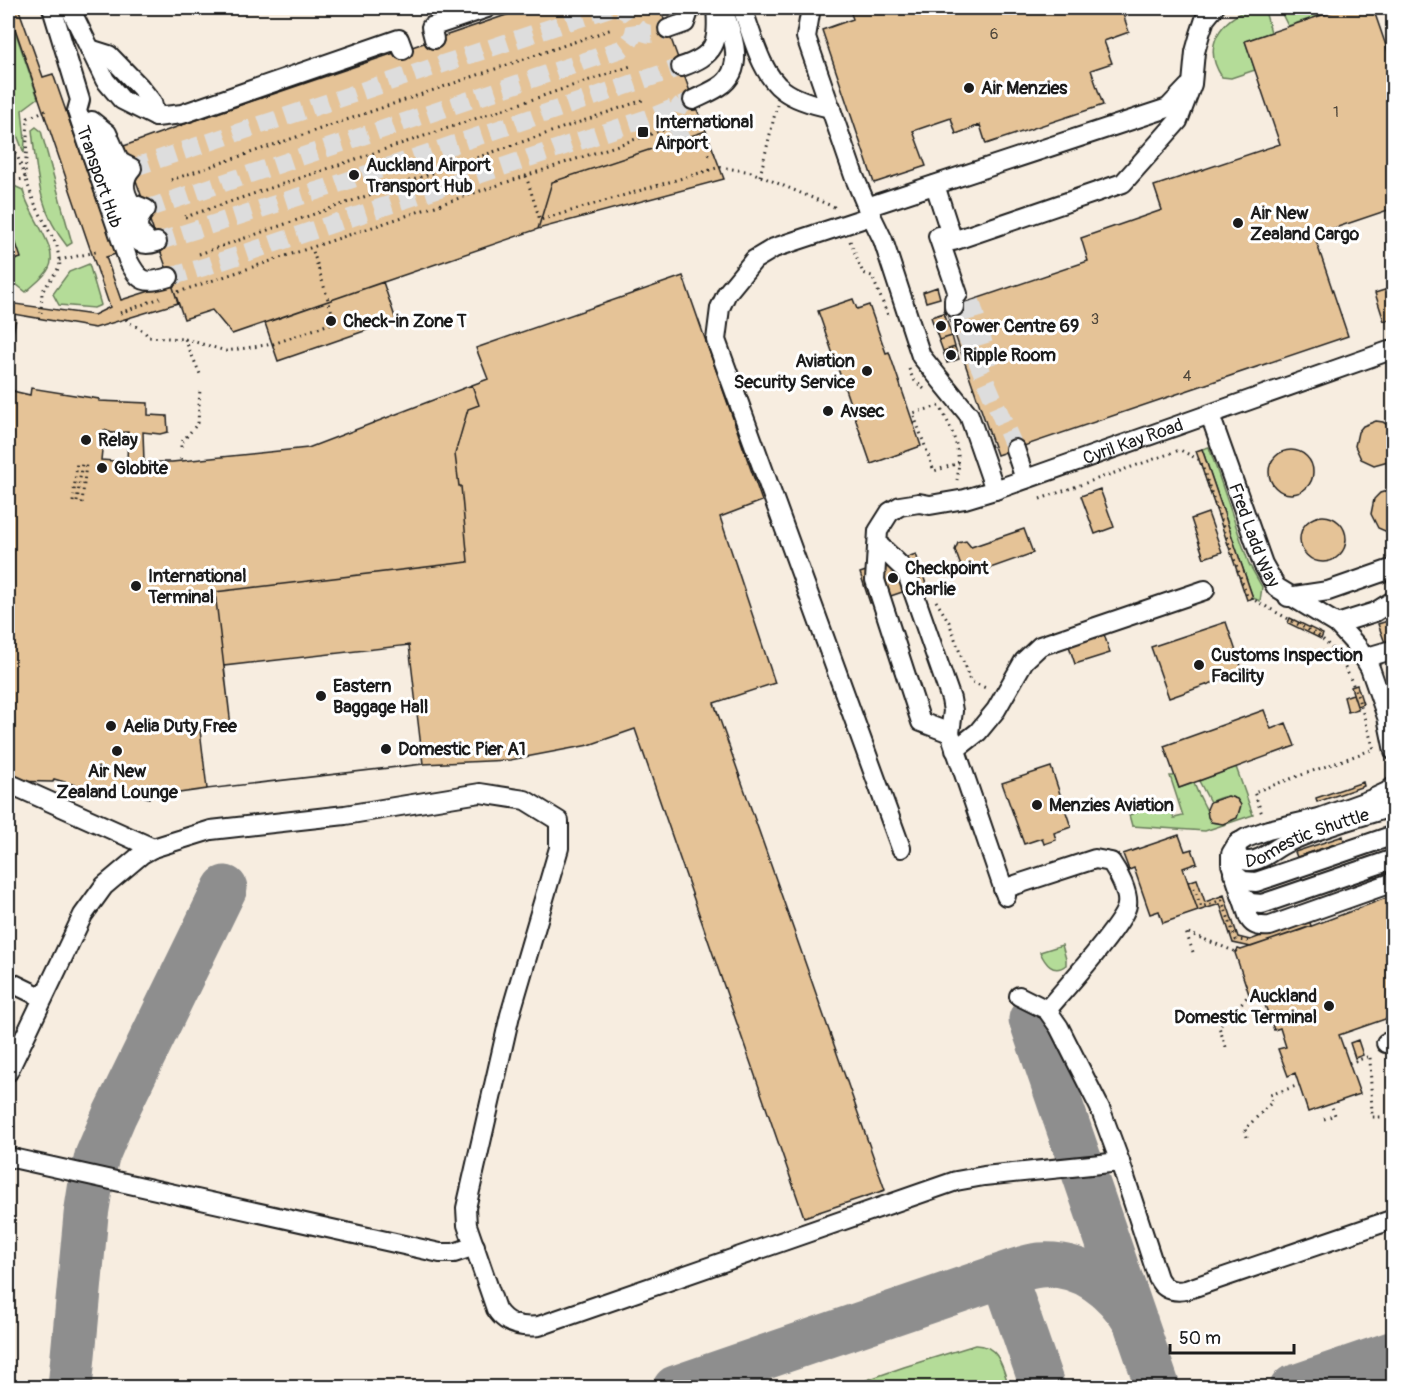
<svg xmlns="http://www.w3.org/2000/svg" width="1401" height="1395" font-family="Pangolin,sans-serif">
  <rect width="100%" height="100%" fill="#fff"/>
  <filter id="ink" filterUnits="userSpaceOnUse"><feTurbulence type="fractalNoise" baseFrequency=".0167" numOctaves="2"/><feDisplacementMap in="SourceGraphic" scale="12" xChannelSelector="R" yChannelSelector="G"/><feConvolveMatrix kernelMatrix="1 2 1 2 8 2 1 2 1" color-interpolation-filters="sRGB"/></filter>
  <g filter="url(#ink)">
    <path fill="#f7ede0" d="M8 8H1393V1387H8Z"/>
    <path fill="#b4dc98" stroke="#687c5a" stroke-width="1.5" d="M1252 8H1260L1265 11 1271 32 1245 41 1255 70 1231 78 1222 77C1201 46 1221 19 1252 8Z
      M1279 8H1286L1287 10 1293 8H1343L1288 26Z
      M11 19 38 98 22 110 25 141 24 153 8 112V20Z
      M36 127 41 131 72 243 67 246C38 210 37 173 32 130Z
      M12 185 23 190C27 213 60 248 49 268 45 277 33 285 26 292L8 278V262L20 258 8 220V186Z
      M89 264 101 305 94 308 59 305 53 294 69 272Z
      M1209 447 1249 564 1262 587 1260 601 1253 598 1202 449Z
      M1236 767 1253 815 1205 831 1132 826 1129 815 1168 801 1174 818 1183 816 1170 776H1175L1179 788 1194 783C1197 792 1201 799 1205 807 1208 812 1208 817 1211 822 1249 832 1250 780 1210 802L1199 781Z
      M1062 945 1066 959V965C1053 975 1045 963 1040 952Z
      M975 1345C999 1344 1003 1369 1009 1387H847L904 1367Z"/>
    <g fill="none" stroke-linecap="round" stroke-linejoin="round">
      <path stroke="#8e8e8e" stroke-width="45" d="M1031 1019 1158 1388
        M1004 1275 1043 1388
        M70 1388 86 1215 91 1183 97 1156 114 1116 225 888
        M675 1388 1004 1275C1015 1271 1027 1266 1040 1265 1083 1262 1116 1289 1136 1323
        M1292 1388 1394 1353"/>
    </g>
    <path fill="#e5c397" stroke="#1c1c1c" stroke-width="1.5" fill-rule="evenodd" d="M8 8H27L19 10 43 77 53 74 116 254 106 257 121 300 172 284 178 303 95 328 8 313V303L94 315 110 307Z
      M527 8H660L693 100 706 131 552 182 538 229 232 334 212 310 184 319 124 146 185 124Z
      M849 8H1121L1129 32 1104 41 1112 63 1091 70 1103 105 986 144 980 125 956 134 951 118 913 131 926 166 874 183 822 30 853 19Z
      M1343 8H1373L1394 69V208L1314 235 1348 336 997 455 946 309 1088 261 1081 238 1162 210 1154 186 1280 144 1245 41Z
      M706 131 724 179 538 229 552 182Z
      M8 220 21 258 8 262Z
      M683 276 762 501 720 517 775 683 714 703 885 1190 804 1217 635 729 589 745 510 760 423 764 207 789 200 730 231 726 215 592 468 562 461 486H459L455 454 468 409 479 405 472 385 488 379 476 348Z
      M383 282 396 320 278 361 265 323Z
      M937 287 940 298 926 302 923 292Z
      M1394 287V318L1384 321 1375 293Z
      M853 299 857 309 869 305 886 353 889 352 921 446 871 464 818 311Z
      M944 313 952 336 939 340 931 317Z
      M8 317 16 319 8 355Z
      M952 336 955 347 943 351 939 340Z
      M955 347 959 359 947 363 943 351Z
      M472 385 479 405 468 409 455 454 459 486H461L468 562 215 592 231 726 200 730 207 789 172 794H151L149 798 119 789 117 797 54 779 53 782 8 781V390L30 395 31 388 99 399V401L148 403V415L167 416 168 432 160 434 143 432 144 462H172L308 448ZM104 430 112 433 128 432 127 462 101 460Z
      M1376 421 1383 422 1394 429V457L1388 461 1374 465 1361 459 1355 446 1358 432 1363 426Z
      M1202 449 1253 598 1247 600 1196 451Z
      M1269 472a22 22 0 1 1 44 0a22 22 0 1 1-44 0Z
      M1100 489 1114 527 1095 534 1081 496Z
      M1394 489V534H1392L1378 528 1371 514 1374 499 1380 493Z
      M1208 513 1222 552 1204 558 1191 519Z
      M1300 539a23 23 0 1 1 46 0a23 23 0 1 1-46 0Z
      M1024 529 1033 553 965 577 955 550 958 543 966 541 971 547Z
      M916 554 926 584 870 603 860 573Z
      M1290 618 1323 634 1321 639 1288 623Z
      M1394 619V667L1378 624Z
      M1226 622 1243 672 1169 698 1151 647Z
      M1104 634 1110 653 1075 664 1069 646Z
      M409 645 423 764 207 789 200 730 231 726 224 666Z
      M1357 685 1363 704 1357 706 1351 687Z
      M1353 694 1358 709 1348 712 1344 697Z
      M1264 710 1271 729 1286 723 1295 746 1179 788 1164 746Z
      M1051 767 1071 827 1054 833 1056 840 1044 844 1042 838 1024 844 1002 783Z
      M1363 782 1364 786 1317 802 1316 798Z
      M1228 796 1237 799 1241 805 1237 818 1223 824 1211 822 1208 817 1207 809 1210 802Z
      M1179 835 1185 851 1192 849 1197 863 1183 868 1198 911 1163 923 1159 911 1150 914 1134 868 1129 870 1123 854Z
      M1343 836 1344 841 1297 857 1295 852Z
      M1197 879 1205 902 1224 895 1238 937 1250 940 1309 919 1311 926 1251 947 1233 943 1220 904 1198 911 1188 882Z
      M1394 895V1016L1339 1035 1360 1094 1308 1112 1295 1073 1288 1076 1278 1049 1286 1047 1280 1028 1274 1030 1261 994 1250 997 1235 953 1238 949 1241 950 1301 930Z
      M1358 1040 1363 1055 1355 1058 1350 1043Z"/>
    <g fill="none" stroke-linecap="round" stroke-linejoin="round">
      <path stroke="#ddd" stroke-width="18" stroke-dasharray="18 9" stroke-linecap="butt" d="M636 27C648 37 654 35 668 29
        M681 139C677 127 670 115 682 104
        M132 168 610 8
        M146 209 621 49C639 38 641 14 618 8
        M157 242 326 188 681 67
        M169 277 204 267 654 116 693 100
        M971 301 990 365
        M954 307 1015 449"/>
      <defs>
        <g id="minor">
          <path id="s1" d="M52 8 80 100 77 111 128 260C140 283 145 284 169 277"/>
          <path d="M70 8 105 80 122 100 156 117 182 114 399 39 403 50"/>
          <path d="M742 8C752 33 760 73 783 90 796 100 816 105 831 108"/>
          <path d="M811 8 806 37 854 176 867 207 883 240 921 356 969 415 995 490"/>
          <path d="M668 29 685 23 690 8"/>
          <path d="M434 39 431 27 487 8"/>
          <path d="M90 49 109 55 140 87 152 102 156 117"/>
          <path d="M681 67C716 55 719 43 716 8"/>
          <path d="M693 100C703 95 714 91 723 84 746 65 731 29 722 8"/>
          <path d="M92 121 107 133 120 162 132 168C122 179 123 191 131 203L146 209C137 220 134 228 146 239"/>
          <path d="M100 141 130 229C137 243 142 247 157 242"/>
          <path d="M935 185 953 241 1123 183 1178 121 1192 84 1195 52 1200 34 1205 19 1214 8"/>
          <path d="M867 207 1168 108 1188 87"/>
          <path d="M871 216 774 248 754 260 727 293 720 308 716 340 901 848"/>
          <path d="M948 240 938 236 958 294 954 299V307"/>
          <path id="s2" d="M1210 415 1263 564 1276 587 1337 624 1357 646 1370 668 1387 717 1394 751"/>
          <path d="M1015 449 1025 479"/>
          <path d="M879 545 906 571 951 699 953 711 950 733 1006 896"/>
          <path d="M1288 597 1328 591 1394 568"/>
          <path d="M1337 624 1375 612 1394 600"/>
          <path d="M1364 658 1388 651"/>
          <path id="s3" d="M950 733 921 722 875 580 878 531 890 512 900 506 919 503 930 505 965 499 995 490 1394 349"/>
          <path d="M955 750 978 732 996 710 1024 661 1040 646 1205 590"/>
          <path d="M8 783 153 848"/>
          <path d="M1394 786 1387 792 1372 799 1319 818 1268 830 1246 838 1237 844 1231 854V864L1249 918C1253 926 1261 927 1270 926L1394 882"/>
          <path id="s4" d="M1239 842C1234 850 1237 862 1249 861 1262 861 1275 848 1286 843 1320 827 1358 818 1394 806"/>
          <path d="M1233 873 1243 881 1256 882 1394 835"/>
          <path d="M1003 889 1095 859 1111 862C1118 872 1129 893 1127 905 1125 923 1062 992 1047 1010"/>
          <path d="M1241 895 1250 903 1262 904 1394 859"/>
          <path d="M8 981 43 998"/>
          <path d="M1019 996 1047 1010 1059 1027 1100 1108 1120 1162"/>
          <path d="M1386 1043 1394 1041"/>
          <path d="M8 1072 83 915 104 886 142 854 153 848 211 830 345 815 480 793 525 800 559 821V848L510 1015 466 1208 467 1225 496 1309C506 1325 521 1328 539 1326L956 1181 984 1176 1120 1162 1158 1278C1164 1290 1174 1292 1186 1290L1394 1219"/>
          <path d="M8 1157 440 1253H454L475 1246"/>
        </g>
      </defs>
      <use href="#minor" stroke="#1c1c1c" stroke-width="22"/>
      <path stroke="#1c1c1c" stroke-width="3" stroke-dasharray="1.5 4.5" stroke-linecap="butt" d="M8 130 34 202 57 246 60 266 42 292 41 313
        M708 155 715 153
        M526 176 540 220 720 167 751 172 834 207 836 211
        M760 176 777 105
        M171 180 612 29
        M8 181 25 179 28 118 48 109
        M185 217 631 66
        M850 241 863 273 872 276 889 318
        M199 254 646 99
        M59 260 96 252
        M178 292 693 120
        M120 313 160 298
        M126 319C132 327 143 327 148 337L185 339 200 374
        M185 339 226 351 273 344 335 322 312 248
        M909 369 913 379 924 389
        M8 405 11 406 14 389
        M939 406 913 413 934 471 959 463
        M942 410C954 434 962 453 957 480
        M181 447V443L198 423 200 388
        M181 458V462
        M1040 499 1180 450 1200 460 1247 596 1319 636C1353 663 1361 710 1374 749L1254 792 1262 814
        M73 502 77 462
        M77 502 82 463
        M82 503 86 464
        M936 601 949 622 970 681 988 689
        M1189 887 1193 886 1201 907 1222 900 1236 940 1248 941
        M1193 952 1186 932 1236 952
        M1391 1016 1394 1023
        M1226 1047 1219 1027 1249 995
        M1349 1063 1370 1056 1372 1117H1382
        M1324 1119 1335 1115 1331 1104
        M1247 1137 1245 1129 1272 1102 1270 1095 1299 1085"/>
      <use href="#minor" stroke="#fff" stroke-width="18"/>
    </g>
  </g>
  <g fill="#1c1c1c" stroke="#fff" stroke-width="2">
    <circle cx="969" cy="88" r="6"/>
    <rect x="637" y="126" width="12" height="12" rx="3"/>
    <circle cx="354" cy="175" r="6"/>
    <circle cx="1238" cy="223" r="6"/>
    <circle cx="331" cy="321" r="6"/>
    <circle cx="941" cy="326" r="6"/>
    <circle cx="951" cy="355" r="6"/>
    <circle cx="867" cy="371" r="6"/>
    <circle cx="828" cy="411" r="6"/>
    <circle cx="86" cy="440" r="6"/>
    <circle cx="102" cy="468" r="6"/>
    <circle cx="893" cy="578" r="6"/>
    <circle cx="136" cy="586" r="6"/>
    <circle cx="1199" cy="665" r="6"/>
    <circle cx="321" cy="696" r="6"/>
    <circle cx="111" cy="726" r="6"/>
    <circle cx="386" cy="749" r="6"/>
    <circle cx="117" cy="751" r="6"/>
    <circle cx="1037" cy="805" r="6"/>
    <circle cx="1329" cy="1006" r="6"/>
  </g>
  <g text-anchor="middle" stroke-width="6" stroke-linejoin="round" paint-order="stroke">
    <g font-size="15" fill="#4e463b">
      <text x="994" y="39">6</text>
      <text x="1336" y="117">1</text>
      <text x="1095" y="324">3</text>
      <text x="1187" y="381">4</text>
    </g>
    <g font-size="18" font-weight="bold" fill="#1c1c1c" stroke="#fff" text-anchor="start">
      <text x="981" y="94">Air Menzies</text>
      <text x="655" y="128">International<tspan x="655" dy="21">Airport</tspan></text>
      <text x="366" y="171">Auckland Airport<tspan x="366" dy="21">Transport Hub</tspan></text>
      <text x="1250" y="219">Air New<tspan x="1250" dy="21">Zealand Cargo</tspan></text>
      <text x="343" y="327">Check-in Zone T</text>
      <text x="953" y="332">Power Centre 69</text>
      <text x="963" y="361">Ripple Room</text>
      <text x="855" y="367" text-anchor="end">Aviation<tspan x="855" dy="21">Security Service</tspan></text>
      <text x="840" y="417">Avsec</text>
      <text x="98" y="446">Relay</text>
      <text x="114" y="474">Globite</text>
      <text x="905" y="574">Checkpoint<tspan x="905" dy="21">Charlie</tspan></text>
      <text x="148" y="582">International<tspan x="148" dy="21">Terminal</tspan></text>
      <text x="1211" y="661">Customs Inspection<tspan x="1211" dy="21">Facility</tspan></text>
      <text x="333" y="692">Eastern<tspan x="333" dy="21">Baggage Hall</tspan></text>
      <text x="123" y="732">Aelia Duty Free</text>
      <text x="398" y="755">Domestic Pier A1</text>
      <text x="117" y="777" text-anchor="middle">Air New<tspan x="117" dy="21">Zealand Lounge</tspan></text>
      <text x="1049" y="811">Menzies Aviation</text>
      <text x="1317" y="1002" text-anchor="end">Auckland<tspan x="1317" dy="21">Domestic Terminal</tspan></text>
    </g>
    <g font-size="18" fill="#1c1c1c" stroke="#fff">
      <text dy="6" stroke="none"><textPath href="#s1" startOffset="177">Transport Hub</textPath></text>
      <text dy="6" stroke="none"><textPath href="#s3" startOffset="507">Cyril Kay Road</textPath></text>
      <text dy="6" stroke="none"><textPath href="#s2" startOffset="128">Fred Ladd Way</textPath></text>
      <text dy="6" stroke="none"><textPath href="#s4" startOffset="90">Domestic Shuttle</textPath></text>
    </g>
  </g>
  <rect width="1401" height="1395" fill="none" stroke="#fff" stroke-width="30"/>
  <rect x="15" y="15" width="1371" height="1365" fill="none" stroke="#1c1c1c" stroke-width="2" filter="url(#ink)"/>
  <path d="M1170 1344v9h124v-9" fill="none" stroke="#1c1c1c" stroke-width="3"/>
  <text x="1179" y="1344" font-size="18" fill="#1c1c1c" stroke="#ffffff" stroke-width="4.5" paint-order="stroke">50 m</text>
</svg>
